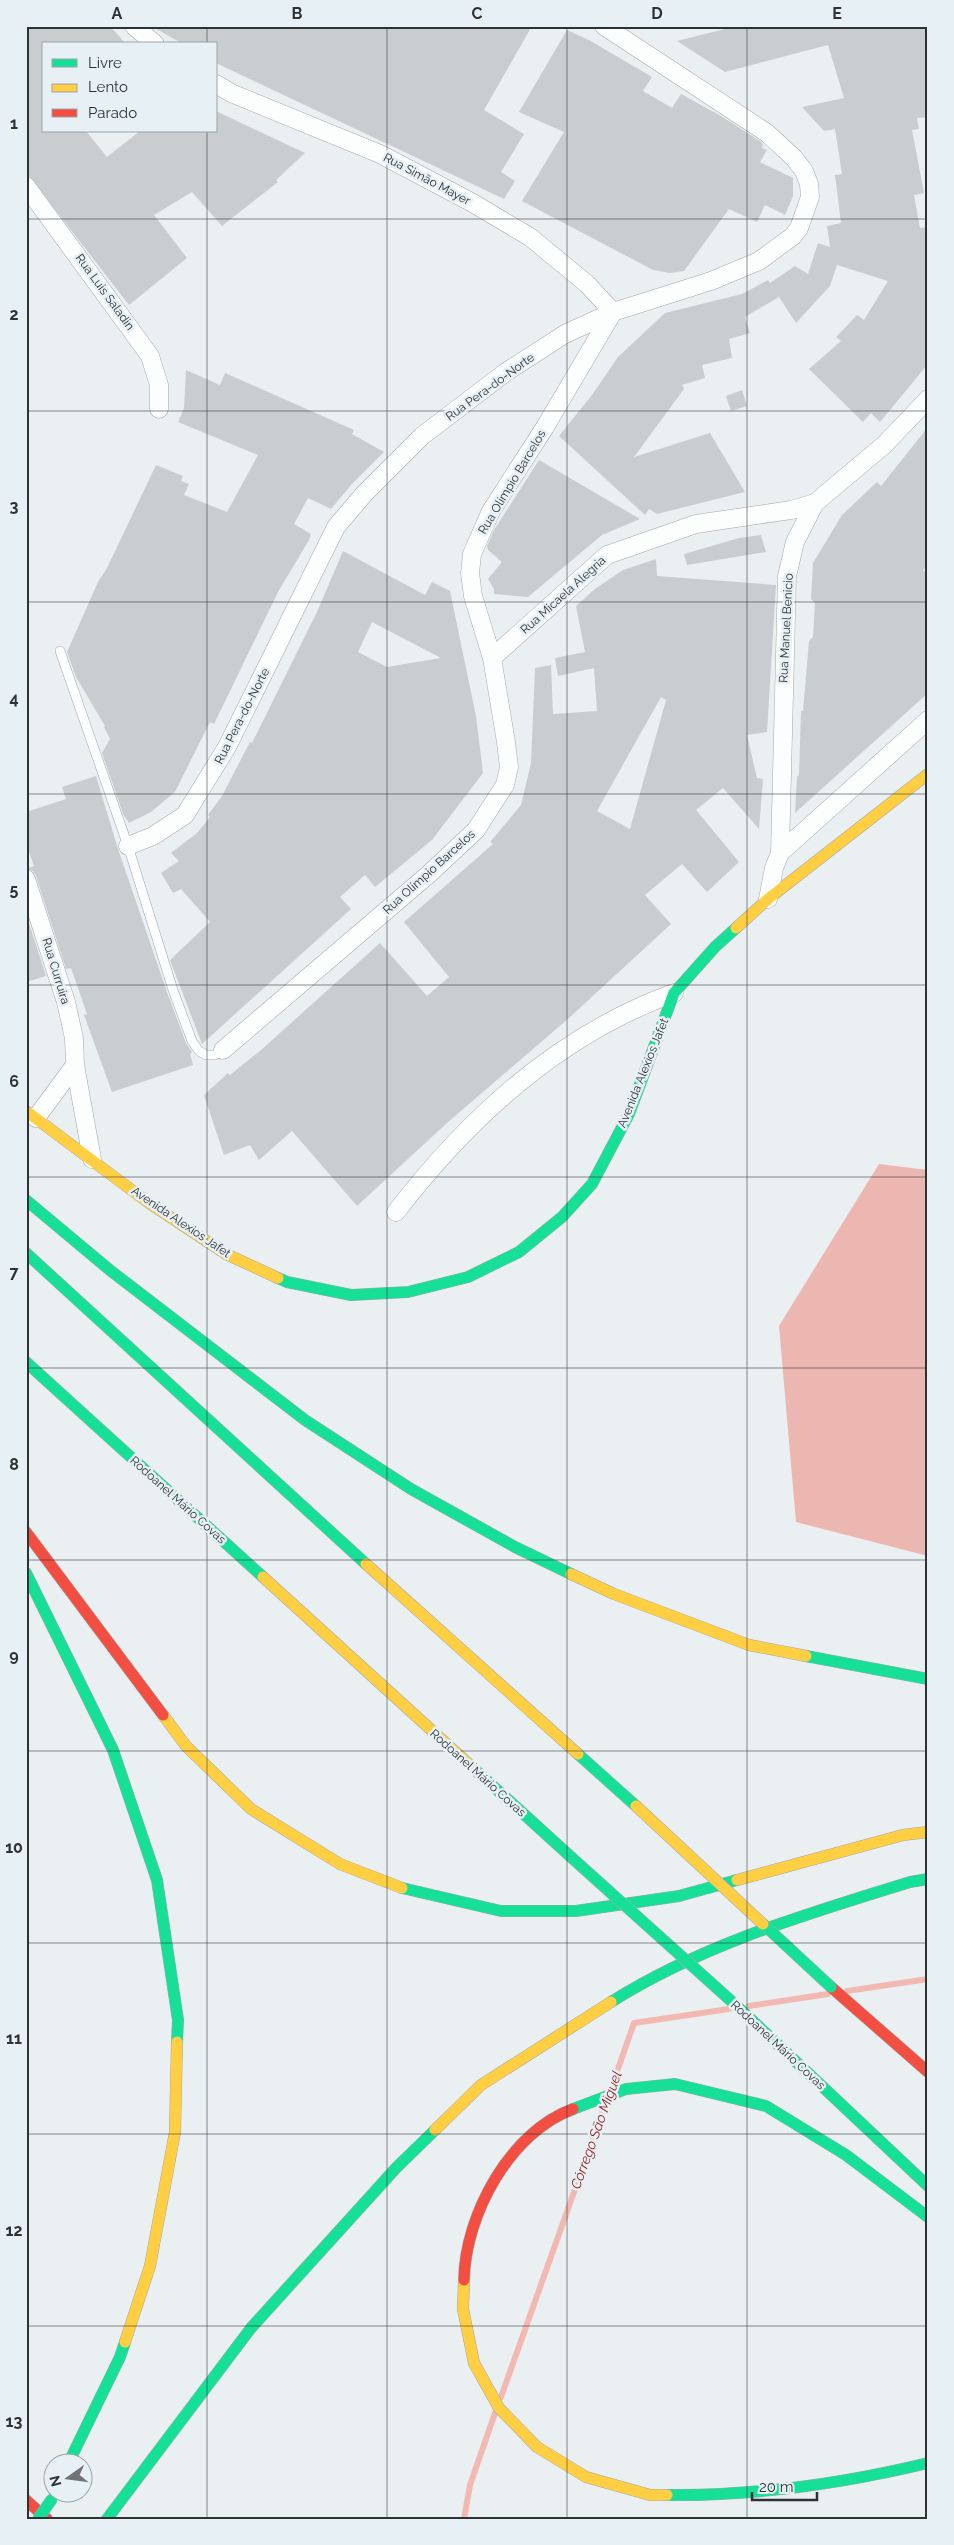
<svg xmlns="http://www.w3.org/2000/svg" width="954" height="2545" font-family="Raleway,sans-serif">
  <rect width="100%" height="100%" fill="#eaeff2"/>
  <path fill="#ecb6b1" d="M879 1164 928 1170V1556L796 1522 779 1326Z"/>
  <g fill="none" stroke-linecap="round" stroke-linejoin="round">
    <path stroke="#f2b9b2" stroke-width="6" d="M847 1991 928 1979
      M749 2006 828 1994
      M612 2086 634 2023 729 2009
      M501 2397 605 2105
      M464 2519 470 2485 495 2413"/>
  </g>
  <path fill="#c9cdcf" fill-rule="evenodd" d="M26 26H110L126 44H44V131H86L107 157 140 131H216V111L305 153 276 180 278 182 222 226 192 192 154 215 187 258 129 305 26 172Z
    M151 26H532L484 110 524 134 501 172 515 181 504 199 216 63V44H183Z
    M737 26H928V117L917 118 919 129 912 130 924 193 914 195 920 228 928 227V364L880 422 871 413 863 422 809 369 841 341 836 337 857 315 864 320 888 281 837 265 830 286 796 323 779 297 745 317 750 333 729 339 732 358 702 365 705 378 682 385 684 389 634 457 710 433 745 492 657 514 649 509 645 515 559 436 592 395 618 357 665 313 742 294 768 280 770 283 795 266 808 274 818 243 830 247 827 226 841 223 835 175 842 174 835 129 824 131 802 107 844 98 828 45 725 72 677 41Z
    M567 30 589 40 652 77 643 91 672 108 681 94 721 116 760 141 763 144 762 148 767 150 760 162 793 178V196L785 215 765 205 757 222 729 209 684 271 670 273 653 270 522 201 564 132 519 112Z
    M186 370 220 385 225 373 354 430 352 434 384 452 351 485 331 509 308 498 294 524 311 534 309 540 278 592 214 724 210 722 175 792 151 812 129 823 123 814 102 753 110 739 104 727 105 726 76 677 67 652 98 582 107 568 156 465 183 476 181 481 189 484 184 495 227 512 258 455 178 422 184 408Z
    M742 390 747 406 731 411 726 396Z
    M928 427V566L923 570 928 575V693L795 813 797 777 799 775 801 711H803L809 641 813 637 815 603 811 599 813 563 842 515 877 482 881 486Z
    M539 460 640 519 602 535 528 597 494 594V589L488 579 502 562 488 550 487 546 494 530Z
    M761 535 766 552 687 565 684 554 739 538Z
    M343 551 425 595 432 582 450 591 476 716 483 773 432 840 375 887 365 875 340 897 351 909 202 1044 170 960 210 922 181 889 173 893 161 873 179 861 171 853 197 833 210 817 208 815 222 796 250 742 252 743 317 612ZM372 622 441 658 387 667 358 652Z
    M656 559 657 576 776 585 767 732 747 735 757 778 763 779 759 829 723 788 696 810 739 862 707 892 682 864 645 895 671 924 569 1018 447 1123 357 1206 292 1131 259 1160 250 1145 224 1155 204 1095 228 1073 230 1075 261 1050 380 943 427 996 449 977 404 922 493 844 490 842 521 805 531 763 535 668 551 665 553 714 597 711 594 668 558 676 555 658 585 652 576 606 595 589 623 570ZM661 697 666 700 630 829 597 811Z
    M96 776 118 849 167 992 186 1043 192 1052 190 1054 193 1065 112 1092 84 1015 87 1014 71 968 66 969 36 876 33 871 26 869 34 866 26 843V812L66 799 62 787Z
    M26 914 46 976 26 982Z"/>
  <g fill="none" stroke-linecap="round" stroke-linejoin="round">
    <defs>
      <path id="lane" d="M60 651 128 846 173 990 192 1041 199 1051 206 1055H215L223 1050"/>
      <path id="street" d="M134 26 155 44
        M216 84 231 93 380 154 471 202 530 237 587 284 613 312 545 427 491 511 472 554 470 573 473 596 492 658 506 742 509 767 505 785 476 830 429 874 223 1050
        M26 186 150 356 159 385V409
        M492 658 607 555 696 524 791 510 815 503
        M128 846 153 836 185 815 227 747 336 527 364 494 422 436 506 372 565 334 613 312 711 281 759 261 793 236 799 228 810 197 809 184 804 171 794 158 767 133 604 26
        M780 853 787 576 795 542 815 503 884 445 928 399
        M26 879 66 1002 74 1038 75 1065 92 1159
        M768 899 774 868 780 853 928 720
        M36 1118 75 1065
        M396 1212C469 1117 560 1034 674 993"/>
      <path id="fast" d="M26 1200 111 1271 305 1420 411 1489 515 1547 571 1574
        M26 1253 366 1564
        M278 1278 287 1282 351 1295 408 1292 468 1277 519 1252 562 1217 592 1184 629 1114 674 993 715 947 736 928
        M26 1362 263 1577
        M26 1573 113 1750 157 1880 178 2020 177 2042
        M806 1656 928 1679
        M578 1754 636 1806
        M472 1767 571 1857
        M402 1888 501 1911H576L679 1896 737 1880
        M611 2002C703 1944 807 1914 910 1882L928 1879
        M739 2008 928 2186
        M573 2109 626 2089 675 2084 766 2106 846 2155 928 2217
        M69 2462 120 2357 125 2342
        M667 2495C753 2496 845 2483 928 2463
        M107 2519 251 2328 396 2168 435 2130"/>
      <path id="slow" d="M736 928 768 899 928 774
        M26 1111 149 1203 226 1254 278 1278
        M366 1564 578 1754
        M571 1574 614 1594 749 1645 806 1656
        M263 1577 472 1767
        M163 1715 186 1746 251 1809 340 1864 402 1888
        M737 1880 903 1835 928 1832
        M435 2130 481 2085 611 2002
        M464 2280 463 2309 474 2363 499 2408 537 2447 586 2477 650 2495H667
        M125 2342 150 2266 175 2132 177 2042"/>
      <path id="jam" d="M26 1532 163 1715
        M831 1987 928 2072
        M464 2280C465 2215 510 2132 573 2109
        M26 2500 47 2519"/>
    </defs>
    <use href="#lane" stroke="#a4a8aa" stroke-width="10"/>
    <use href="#street" stroke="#a4a8aa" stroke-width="19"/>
    <use href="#fast" stroke="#a4a8aa" stroke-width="12"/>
    <use href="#slow" stroke="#a4a8aa" stroke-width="12"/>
    <use href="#jam" stroke="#a4a8aa" stroke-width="12"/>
    <use href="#lane" stroke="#fcfdfd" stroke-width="9"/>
    <use href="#street" stroke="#fcfdfd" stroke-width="18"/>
    <use href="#fast" stroke="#16e098" stroke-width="11"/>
    <use href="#slow" stroke="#ffcf43" stroke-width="11"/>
    <use href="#jam" stroke="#f24e42" stroke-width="11"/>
    <defs>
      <path id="fast-bridge" d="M571 1857 739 2008
        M763 1924 831 1987
        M38 2519 52 2499"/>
      <path id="slow-bridge" d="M636 1806 763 1924"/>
    </defs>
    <use href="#fast-bridge" stroke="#a1aeb5" stroke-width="12" stroke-linecap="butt"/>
    <use href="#slow-bridge" stroke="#a1aeb5" stroke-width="12" stroke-linecap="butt"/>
    <use href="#fast-bridge" stroke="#16e098" stroke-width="11"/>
    <use href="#slow-bridge" stroke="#ffcf43" stroke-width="11"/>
  </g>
  <path fill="none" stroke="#2e3233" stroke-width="1" stroke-opacity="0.55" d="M207 26V44M387 26V2519M567 26V2519M747 26V2519M207 131V2519M26 219H928M26 411H928M26 602H928M26 794H928M26 985H928M26 1177H928M26 1368H928M26 1560H928M26 1751H928M26 1943H928M26 2134H928M26 2326H928"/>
  <g text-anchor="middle" stroke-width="5" stroke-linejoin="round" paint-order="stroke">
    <g font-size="12" fill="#2e3233" stroke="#e7f0f5">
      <text transform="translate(427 179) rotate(28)" y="4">Rua Simão Mayer</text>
      <text transform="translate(105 292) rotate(54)" y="4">Rua Luis Saladin</text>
      <text transform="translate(490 387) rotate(-36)" y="4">Rua Pera-do-Norte</text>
      <text transform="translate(512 482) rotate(-59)" y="4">Rua Olímpio Barcelos</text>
      <text transform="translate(563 595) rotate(-42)" y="4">Rua Micaela Alegria</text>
      <text transform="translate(786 628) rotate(-87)" y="4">Rua Manuel Benicio</text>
      <text transform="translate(242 716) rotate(-63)" y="4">Rua Pera-do-Norte</text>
      <text transform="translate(429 872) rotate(-42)" y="4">Rua Olímpio Barcelos</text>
      <text transform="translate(56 971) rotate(73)" y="4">Rua Curruira</text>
      <text transform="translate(643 1073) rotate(-68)" y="4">Avenida Alexios Jafet</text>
      <text transform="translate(181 1222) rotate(34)" y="4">Avenida Alexios Jafet</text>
      <text transform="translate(178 1500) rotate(42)" y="4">Rodoanel Mário Covas</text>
      <text transform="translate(478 1773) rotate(42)" y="4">Rodoanel Mário Covas</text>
      <text transform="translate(778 2045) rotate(43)" y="4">Rodoanel Mário Covas</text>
    </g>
    <g font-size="14" font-style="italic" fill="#941c18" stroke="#e7f0f5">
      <text transform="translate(596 2130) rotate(-70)" y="5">Córrego São Miguel</text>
    </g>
  </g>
  <rect width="954" height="2545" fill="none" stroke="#e7f0f5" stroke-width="55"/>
  <rect x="42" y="42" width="175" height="90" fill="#e7f0f5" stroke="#9da4a7"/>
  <rect x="52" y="59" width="25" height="8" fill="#16e098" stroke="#9da4a7"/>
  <text x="88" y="68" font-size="15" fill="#2e3233">Livre</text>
  <rect x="52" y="84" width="25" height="8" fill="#ffcf43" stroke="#9da4a7"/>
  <text x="88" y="92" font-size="15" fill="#2e3233">Lento</text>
  <rect x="52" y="109" width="25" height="8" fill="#f24e42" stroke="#9da4a7"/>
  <text x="88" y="118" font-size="15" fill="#2e3233">Parado</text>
  <g transform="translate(68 2478) rotate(256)"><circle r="24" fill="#e7f0f5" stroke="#9da4a7"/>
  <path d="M0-4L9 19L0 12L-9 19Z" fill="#707476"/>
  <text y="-8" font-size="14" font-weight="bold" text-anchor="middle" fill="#2e3233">N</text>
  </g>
  <path d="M752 2492v8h65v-8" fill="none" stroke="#2e3233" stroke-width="2.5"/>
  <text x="759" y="2492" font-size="15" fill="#2e3233" stroke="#e7f0f5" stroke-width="4" paint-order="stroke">20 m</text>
  <rect x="28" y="28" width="898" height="2490" fill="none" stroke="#2e3233" stroke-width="2"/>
  <g font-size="16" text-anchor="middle" font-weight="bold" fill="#2e3233">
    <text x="117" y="19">A</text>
    <text x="297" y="19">B</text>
    <text x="477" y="19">C</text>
    <text x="657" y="19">D</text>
    <text x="837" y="19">E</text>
    <text x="14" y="129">1</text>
    <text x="14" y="320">2</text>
    <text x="14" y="512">3</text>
    <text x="14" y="704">4</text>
    <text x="14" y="895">5</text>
    <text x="14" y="1087">6</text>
    <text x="14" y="1278">7</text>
    <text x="14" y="1470">8</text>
    <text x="14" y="1661">9</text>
    <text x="14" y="1853">10</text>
    <text x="14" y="2044">11</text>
    <text x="14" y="2236">12</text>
    <text x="14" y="2427">13</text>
  </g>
</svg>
